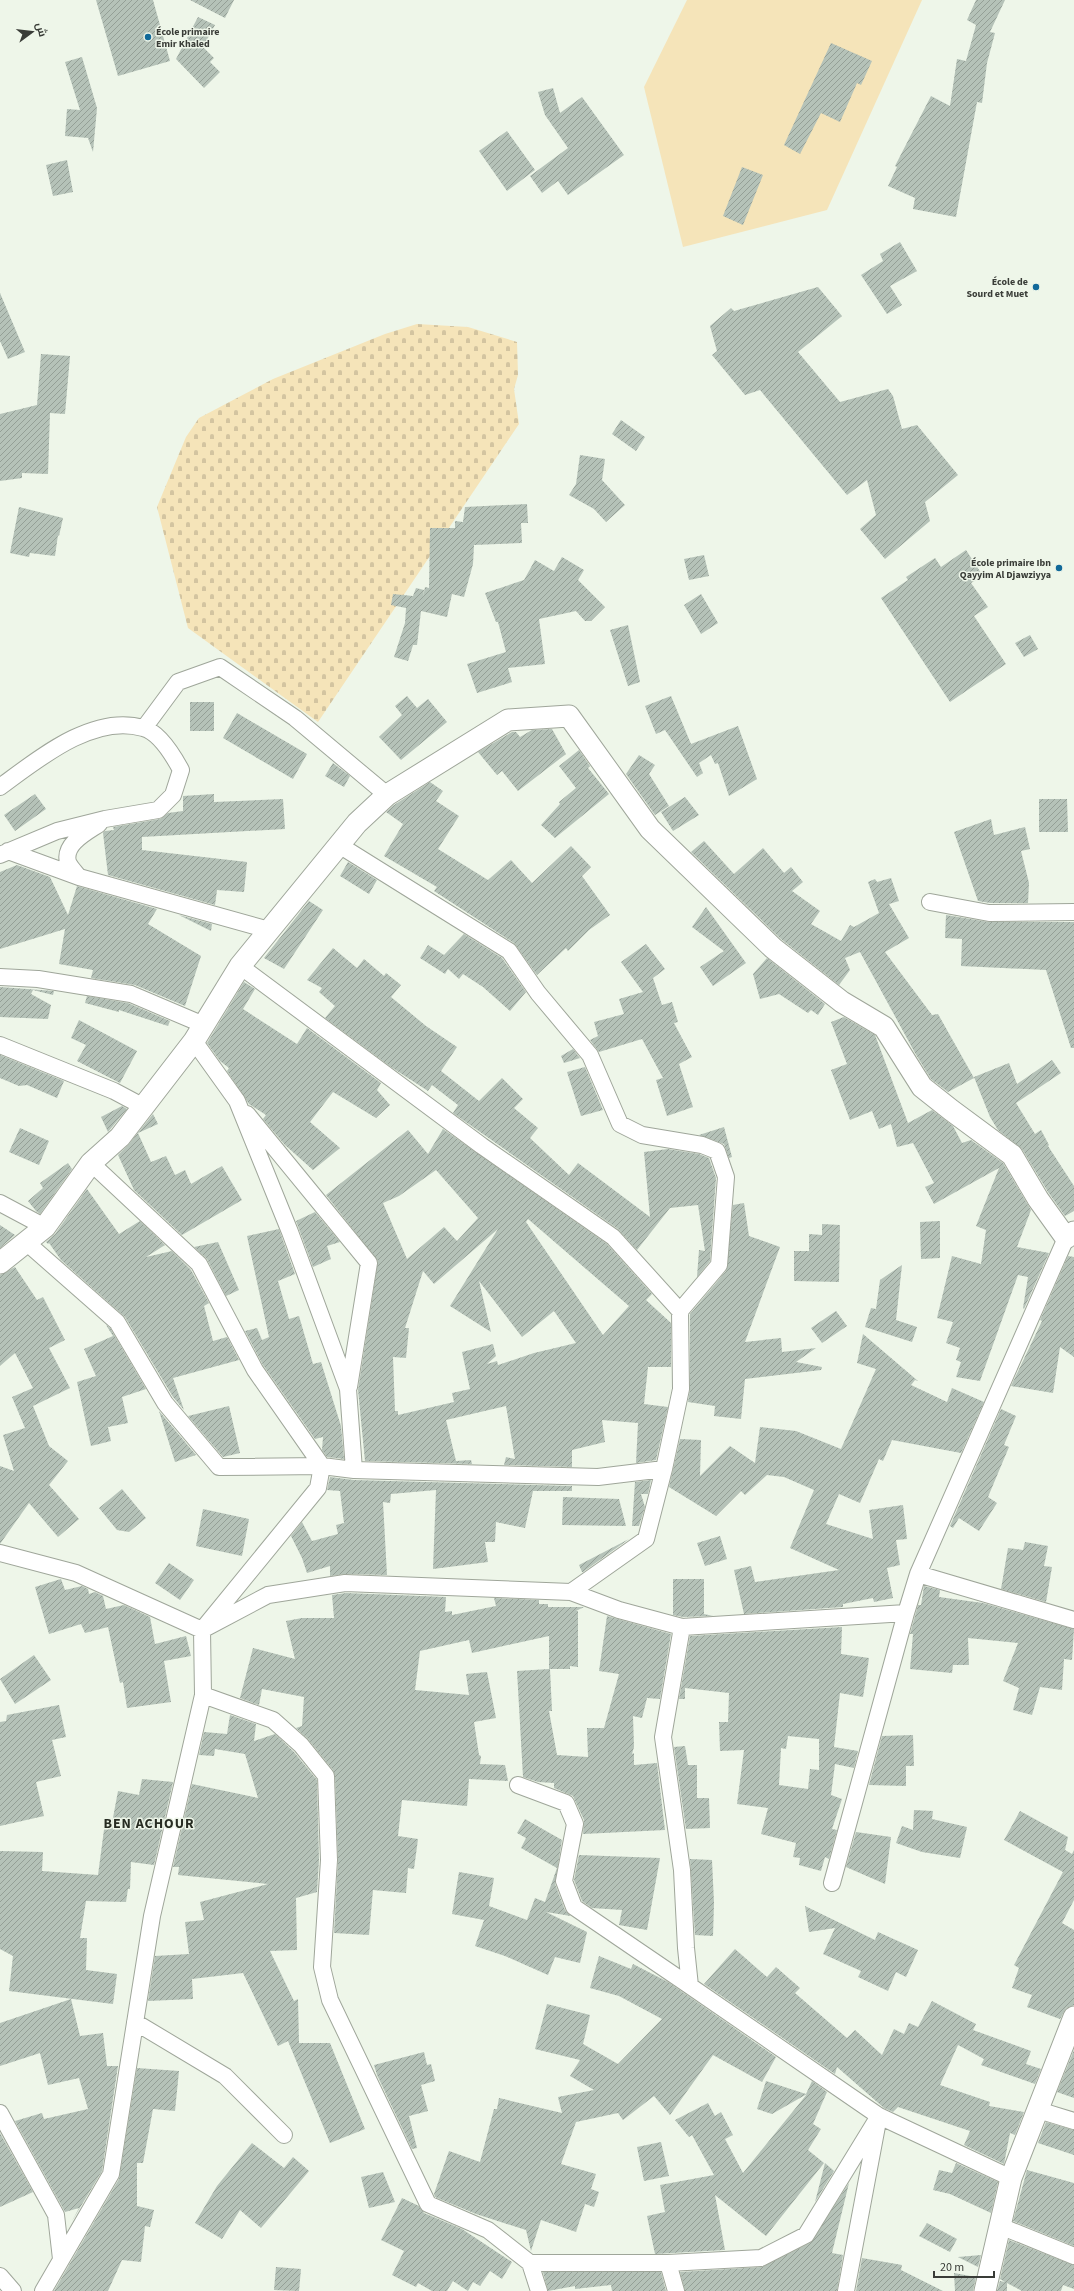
<svg xmlns="http://www.w3.org/2000/svg" width="1074" height="2291" font-family="'Source Sans 3',Cairo,sans-serif">
  <defs>
    <pattern id="cemetery-stones" width="16" height="16" patternUnits="userSpaceOnUse"><rect width="16" height="16" fill="#f5e4b9"/><path d="M2 7V4a2 2 0 0 1 4 0v3zM10 15v-3a2 2 0 0 1 4 0v3z" fill="#d3c4a0"/></pattern>
    <pattern id="building-hatch" width="6" height="6" patternUnits="userSpaceOnUse"><rect width="6" height="6" fill="#b5c2b8"/><path d="M-1 1l2-2M0 6l6-6M5 7l2-2" fill="none" stroke="#949f96"/></pattern>
  </defs>
  <rect width="100%" height="100%" fill="#eef6e9"/>
  <path fill="url(#cemetery-stones)" d="M417 324 468 327 517 342 518 375 514 389 519 424 318 722 188 628 157 507 186 437 199 418 273 379 385 334Z"/>
  <path fill="#f5e4b9" d="M687 0H922L827 210 683 247 644 87Z"/>
  <path fill="url(#building-hatch)" fill-rule="evenodd" d="M96 0H153L170 61 118 76Z
    M190 0H234L225 18Z
    M976 0H1005L990 32 995 33 987 63 982 103 977 102 956 217 913 209 915 198 888 186 897 167 895 166 931 96 950 106 957 59 966 61 976 25 967 20Z
    M198 17 215 25 203 47 214 58 210 62 220 72 204 88 176 59Z
    M831 43 872 61 861 85 857 83 840 122 821 113 800 154 784 145Z
    M82 57 97 108 93 152 88 138 65 136 67 109 80 110 65 62Z
    M553 88 560 113 582 97 624 155 568 195 558 181 542 193 530 176 568 148 545 115 538 92Z
    M507 131 535 170 507 191 479 151Z
    M67 160 73 192 53 196 46 165Z
    M742 167 763 175 743 225 723 216Z
    M900 242 917 271 890 286 902 305 887 314 861 275 883 261 880 254Z
    M818 287 842 316 798 352 840 402 888 389 893 396 902 429 917 425 958 475 925 502 930 521 885 559 860 529 876 515 867 480 847 495 760 390 745 395 712 355 717 351 710 326 731 308 734 311Z
    M0 293 25 352 8 359 0 341Z
    M41 354 70 356 65 414 50 413 48 474 22 473V478L0 481V414L37 405Z
    M621 420 645 437 636 451 612 434Z
    M580 455 605 459 602 480 625 505 606 522 594 509 569 495 576 484Z
    M527 504 528 523H521L522 543 474 545 473 564 464 597 452 594 447 617 421 611 417 645H413L408 661 394 657 405 623 406 608 391 605 393 594 413 596 416 588 424 590 423 597 425 587 429 588 430 528H455V521L463 522 465 507Z
    M19 507 63 518 59 536 58 535 55 556 30 553 29 557 10 553Z
    M966 550 983 576 971 583 988 607 974 616 1006 664 950 702 881 598 908 580 906 577 935 558 941 567Z
    M704 555 709 576 689 580 684 559Z
    M562 557 584 570 578 580 605 607 591 621H585L576 611 539 619 545 664 508 668 512 682 477 693 467 664 506 652 498 622H496L485 593 524 580 535 560 554 571Z
    M701 594 718 623 701 634 684 605Z
    M628 625 640 682 628 686 610 630Z
    M1030 635 1038 649 1024 657 1015 643Z
    M407 696 417 708 428 699 447 722 401 760 379 737 402 715 395 706Z
    M671 696 691 744 738 726 757 779 729 796 718 763 715 764 711 755 699 763 703 773 697 777 665 730 656 734 645 706Z
    M190 702H214V731H190Z
    M237 713 307 754 293 779 223 738Z
    M552 729 566 754 518 791 502 771 497 775 478 752 512 732H516L520 737 532 730Z
    M579 750 590 766 588 768 609 794 555 838 541 825 560 804 559 802 576 788 559 766Z
    M639 755 655 765 649 774 669 806 655 815 626 774Z
    M333 763 350 776 344 787 325 776Z
    M430 782 443 791 436 801 459 816 438 849 488 880 511 860 532 883 571 846 591 867 582 876 610 915 589 930 568 951 566 948 537 975 514 943 434 891 437 887 384 856 403 824 386 812 394 805Z
    M35 794 46 809 15 831 4 815Z
    M214 794V802L283 799 285 829 142 837V850L247 862 244 892 217 890 215 905 108 875 103 833 105 831 114 830 113 827 160 819 168 813 183 811V796Z
    M685 797 699 815 673 831 661 812Z
    M1039 799H1067L1068 832H1039Z
    M991 819 994 835 1025 827 1030 849 1021 851 1029 883 1028 903H990L978 901 954 832Z
    M704 841 734 874 763 848 784 873 791 867 803 882 792 891 820 911 811 924 841 941 850 925 854 927 879 913 868 882 875 879 877 882 891 878 899 901 889 904 909 938 885 952 932 1015 938 1014 974 1078 948 1092 931 1079 915 1053 860 952 845 958 850 970 839 985 781 939 691 852Z
    M348 862 377 880 369 894 340 876Z
    M17 865 50 877 68 915 77 886 157 909 148 924 201 956 185 1006 135 985 91 978 93 970 59 964 65 929 0 949V872Z
    M309 901 323 910 284 969 264 958Z
    M706 907 746 963 713 986 700 967 724 951 692 927Z
    M179 915 212 924 211 931Z
    M946 915 989 922H1074V1048H1071L1046 970 961 966 962 939 945 938Z
    M464 934 502 958 526 992 510 1011 483 987 463 974 459 979 448 969 445 974 420 958 428 945 444 955Z
    M646 944 665 969 653 978 662 1005 672 1002 678 1022 674 1023 692 1057 679 1064 693 1107 667 1116 656 1080 663 1078 642 1039 599 1052 590 1040 598 1036 594 1022 624 1014 619 999 643 992 621 962Z
    M333 948 357 968 364 959 384 976 386 973 401 985 391 997 426 1026 457 1047 441 1071 479 1101 502 1078 523 1099 514 1108 538 1128 530 1138 569 1175 578 1163 650 1217 644 1152 668 1149 699 1154 709 1158 716 1178 710 1261 697 1277 699 1250 705 1251 698 1205 670 1208 637 1250 618 1229 453 1113 458 1105 432 1085 428 1091 391 1067 325 1018 335 1006 319 992 322 988 307 980Z
    M767 958 825 1004 818 1015 811 1010 808 1013 779 994 760 999 753 974Z
    M244 982 255 989 243 1009 297 1044 307 1028 381 1083 377 1090 390 1105 376 1118 333 1092 310 1122 340 1148 313 1170 285 1145 263 1119 266 1115 249 1104 227 1071 229 1068 220 1061 207 1043Z
    M0 987 54 991 53 995 33 990 31 994 51 1005 48 1019 0 1017Z
    M87 996 128 1003 170 1021 168 1026 119 1010V1012L85 1003Z
    M844 1017 875 1035 908 1123 932 1110 953 1126 962 1143 971 1140 1003 1163 1031 1210 1017 1247 1049 1253 1024 1309 1023 1308 1028 1277 1018 1275 980 1381 956 1377 961 1362 956 1360 960 1348 946 1343 953 1322 937 1318 952 1256 981 1264 986 1230 976 1226 999 1168 934 1204 925 1187 934 1183 913 1143 897 1147 891 1124 879 1129 872 1111 850 1120 831 1070 847 1064 831 1022Z
    M79 1020 137 1051 120 1083 77 1061 86 1045 71 1038Z
    M573 1049 580 1058 564 1063 561 1056Z
    M0 1055 64 1081 57 1098 27 1085 19 1086 0 1078Z
    M1052 1060 1061 1073 1016 1103 1035 1134 1041 1130 1049 1145 1048 1146 1074 1186V1211L1065 1216 1048 1192 1022 1149 998 1130 990 1117 974 1077 1009 1063 1017 1084Z
    M585 1067 603 1110 581 1116 567 1072Z
    M122 1106 127 1109 108 1132 101 1117Z
    M153 1114 158 1124 138 1133 151 1162 166 1156 175 1175 185 1170 191 1184 222 1166 242 1200 182 1235 134 1190 118 1155 129 1144Z
    M724 1127 732 1157 729 1158 724 1144 699 1135Z
    M20 1128 49 1141 39 1165 9 1152Z
    M443 1129 607 1244 652 1294 646 1300 671 1323V1367H648L644 1404 668 1407 656 1460 636 1463 638 1423 602 1420 605 1442 572 1450V1467L504 1465 506 1457 515 1459 506 1406 446 1420 456 1461 471 1460 472 1464 365 1461 358 1390 378 1261 326 1195 408 1130 428 1154ZM436 1170 478 1218 457 1241 444 1227 407 1259 383 1203 399 1196ZM528 1219 629 1306 603 1335 526 1222ZM498 1229 450 1306 491 1332 479 1281 522 1337 554 1311 576 1343 534 1353 498 1365 497 1361 487 1364 496 1356 493 1344 462 1352 470 1389 452 1393 454 1402 398 1415V1411H395L393 1357 406 1358 409 1328H405L423 1271 434 1284Z
    M68 1163 72 1169 40 1214 36 1211 28 1201 43 1188 40 1183Z
    M87 1189 119 1234 140 1221 165 1245 146 1257 172 1251 191 1270 209 1303 204 1306 213 1341 227 1337 239 1360 173 1378 184 1410 173 1397 125 1317 61 1260 49 1243 48 1244 46 1242 55 1234Z
    M744 1203 749 1236 780 1247 745 1342 781 1338 782 1352 816 1348 796 1362 822 1367 821 1370 745 1379 741 1419 714 1416 715 1406 688 1402 690 1389V1314L726 1271 733 1205Z
    M315 1212 340 1242 327 1246 331 1259 313 1267 296 1221Z
    M940 1221V1258L921 1259 920 1222Z
    M822 1224 840 1225 839 1282 794 1281V1251H809V1234L822 1235Z
    M0 1225 15 1235 0 1248Z
    M279 1229 295 1274 278 1281 289 1319 299 1316 313 1364 321 1362 341 1426 344 1459 327 1457 322 1450 323 1437 315 1439 263 1365 245 1331 257 1328 262 1340 269 1337 247 1236Z
    M218 1242 239 1290 226 1296 207 1259 194 1247Z
    M1068 1256 1074 1257V1357L1060 1347 1053 1393 1011 1386 1042 1321 1040 1320Z
    M902 1265 896 1320 917 1327 912 1342 865 1327 871 1308 876 1309 880 1280Z
    M15 1267 37 1300 43 1297 65 1340 49 1348 70 1388 33 1406 49 1446 68 1461 49 1485 79 1519 58 1537 29 1503 0 1544V1466L14 1471 3 1435 25 1428 12 1397 33 1388 15 1353 0 1366V1275Z
    M836 1311 847 1326 822 1343 811 1328Z
    M106 1325 110 1328 146 1389 122 1397 128 1423 108 1427 111 1441 91 1446 77 1382 96 1376 84 1349 113 1336Z
    M863 1334 918 1381 915 1380 911 1385 947 1402 952 1388 984 1402 961 1453 892 1440 883 1461 879 1459 860 1503 839 1494 826 1524 873 1539 869 1510 903 1505 907 1539 896 1540 900 1565 887 1568 893 1598 874 1602 873 1598 843 1604V1607L744 1614 734 1570 751 1566 755 1582 839 1570 790 1548 814 1490 784 1477 767 1475 745 1495 741 1491 716 1516 669 1487 680 1439 701 1440 700 1476 730 1446 755 1463 760 1427 796 1431 841 1449 876 1369 857 1363Z
    M229 1406 240 1453 223 1457 188 1416Z
    M1001 1409 1016 1416 1004 1445 1009 1447 988 1497 997 1503 979 1531 959 1518 953 1528 950 1526Z
    M159 1411 196 1455 175 1462Z
    M330 1477 354 1480 572 1486V1491H533L525 1528 496 1522 495 1542H485L488 1562 433 1569 436 1490 391 1494 390 1503 383 1502 387 1575 345 1574 330 1576V1566L307 1573 302 1558 291 1536 302 1522 312 1541 338 1534 336 1525 344 1523 340 1491 327 1490Z
    M651 1480 648 1494H641L645 1507 639 1526H632L635 1482Z
    M122 1489 146 1518 129 1532 117 1530 99 1508Z
    M563 1497 619 1499 626 1526 562 1525Z
    M203 1509 249 1519 242 1556 196 1546Z
    M720 1536 727 1559 705 1566 697 1543Z
    M629 1539 583 1572H582L579 1565Z
    M1025 1542 1048 1546 1044 1566 1052 1567 1046 1602 1001 1589 1008 1548 1023 1550Z
    M169 1563 194 1580 180 1600 155 1583Z
    M61 1579 65 1590 82 1586 88 1589 89 1594 95 1592 103 1596 106 1609 124 1605 150 1617 155 1644 186 1636 191 1656 164 1661 171 1702 127 1708 123 1682 120 1683 108 1627 85 1633 81 1624 49 1634 35 1587Z
    M673 1579H704V1614L713 1616 683 1617 673 1615Z
    M924 1586 940 1590 939 1597 983 1603 1074 1629 1072 1660 1064 1659 1062 1690 1040 1687 1032 1715 1013 1710 1019 1688 1003 1681 1018 1643 968 1638 969 1665H953L952 1673 910 1669 913 1634H910L918 1605H921Z
    M346 1593 446 1597 445 1612 452 1611V1615L496 1606 494 1598 539 1600V1604H548V1607H584L576 1611H578V1667L570 1666V1669H550L552 1711H549L557 1755 588 1757 587 1728H604L619 1674 599 1671 607 1616 671 1634 660 1699 647 1698 642 1718 633 1716 634 1747 632 1754 634 1753V1765L657 1763 665 1830 583 1834 584 1820 573 1796 554 1788V1783L538 1782 523 1777 517 1671 549 1669V1636L472 1653 469 1640 420 1651 415 1690 469 1695 466 1674 487 1672 496 1718 474 1722 479 1755 481 1756 480 1764 505 1765 508 1781 469 1779 467 1806 402 1800 398 1836 418 1839 414 1869 408 1868 406 1893 373 1890 369 1935 334 1933 338 1860 335 1776 333 1770 308 1739 296 1728 302 1726 304 1697 262 1689 259 1705 240 1698 253 1648 295 1659 286 1621 302 1618H334L332 1595Z
    M842 1627 841 1654 869 1658 863 1697 840 1693 834 1747 858 1751 854 1768 835 1764 831 1795 842 1799 832 1829 837 1830 829 1859 825 1857 821 1871 799 1865 800 1858 793 1857 796 1843 761 1834 768 1808 737 1804 744 1750 720 1751 719 1722H728L729 1693 685 1688V1699H679L690 1636ZM788 1736 819 1739V1770L810 1769 808 1789 779 1785 781 1748 786 1749Z
    M34 1655 51 1680 15 1704 0 1679Z
    M59 1705 66 1737 52 1740 61 1776 36 1782 44 1816 0 1826V1722L6 1721 7 1715Z
    M230 1715 256 1724 254 1741 275 1734 294 1752 317 1780 319 1860 317 1892 296 1898 297 1950 270 1951 294 2001 298 1999 299 2043H330L365 2129 330 2143 288 2041 278 2046 243 1973 192 1979 193 1999 148 2001 155 1956 189 1954 185 1922 204 1920 200 1902 268 1884 178 1875 179 1867H173L192 1784 258 1798 245 1754 215 1749 214 1756 199 1755 204 1732 227 1734Z
    M913 1735 914 1766H906V1786L869 1785 882 1736Z
    M685 1746 688 1765H697V1798H709L710 1828 686 1829 674 1747Z
    M142 1779 173 1782 154 1865 131 1862 130 1889H128L126 1902 86 1901 80 1938H87L86 1970 117 1974 113 2004 9 1991 13 1956 0 1949V1851L43 1852 42 1871 98 1875 105 1822 112 1823 118 1791 139 1795Z
    M914 1810 933 1811 932 1819 967 1827 960 1858 922 1852 896 1843 902 1826 913 1830Z
    M1020 1811 1068 1837 1065 1850 1072 1854 1074 1850V1900L1062 1923 1074 1930V2005L1066 2008 1060 2019 1027 2007 1032 1995 1012 1988 1019 1968 1014 1965 1063 1872 1004 1840Z
    M525 1819 562 1840 555 1884 565 1910 571 1916 546 1912 587 1932 580 1963 555 1957 548 1975 505 1956 475 1946 484 1920 452 1914 459 1872 494 1878 489 1906 527 1920 535 1898 545 1902 557 1868 521 1848 526 1838 517 1833Z
    M856 1832 891 1837 885 1884 846 1867Z
    M579 1855 660 1858 647 1930 619 1925 622 1910 592 1908 582 1901 574 1880Z
    M690 1859 712 1860 714 1903 713 1936 695 1935Z
    M805 1906 875 1940 878 1932 918 1950 906 1977 896 1972 888 1991 858 1977 861 1971 823 1954 835 1928 809 1932Z
    M735 1949 767 1977 776 1967 800 1988 795 1993 847 2038 855 2030 882 2055 894 2029 904 2034 909 2023 918 2027 932 2001 976 2024 973 2030 1031 2051 1026 2064 1041 2069 1035 2084 981 2065 984 2059 958 2045 940 2085 990 2102 989 2106 1024 2112 1015 2135 1010 2133 1004 2164 964 2145 970 2131 898 2107 893 2112 884 2108 837 2067 835 2074 704 1984Z
    M599 1956 631 1969 633 1964 668 1982 776 2057 762 2082 713 2055 670 2115 654 2096 623 2120 618 2113 576 2122 561 2164 596 2174 591 2189 599 2192 594 2207 585 2204 576 2232 541 2220 531 2251 526 2230 476 2214 435 2197 434 2194 449 2151 480 2162 494 2109H497L499 2098 562 2113 558 2097 594 2090 570 2076 580 2060 535 2049 547 2004 590 2015 583 2044 618 2064 662 2019 619 1996 590 1988Z
    M71 1999 80 2036 103 2033 107 2066H118L102 2171 72 2221 79 2208 65 2212 15 2121 42 2113 44 2119 88 2109 79 2078 48 2085 40 2053 0 2066V2023Z
    M1074 2050V2098L1057 2092Z
    M424 2052 427 2065 431 2064 435 2081 421 2085 428 2111 409 2116 417 2148 412 2149 377 2075 374 2065Z
    M137 2068 179 2071 175 2111 153 2109 143 2163H137V2206L154 2210 150 2227 145 2226 141 2262 122 2260 108 2291H54L119 2179Z
    M766 2081 806 2094 812 2081 827 2092 813 2124 821 2129 808 2150 824 2163 766 2236 715 2195 725 2250 655 2254 647 2216 665 2212 660 2185 714 2175 692 2135 689 2137 675 2120 708 2103 715 2116 721 2112 733 2135 725 2139 743 2173 807 2094 772 2114 757 2109Z
    M1046 2122 1074 2130V2155L1038 2143Z
    M0 2133 33 2192 0 2207Z
    M661 2142 669 2176 644 2181 637 2147Z
    M252 2143 284 2168 293 2157 309 2171 261 2228 240 2210 222 2239 195 2223 217 2186Z
    M825 2163 834 2171 815 2202Z
    M956 2163 998 2182 991 2213 950 2194 933 2190 939 2170 952 2173Z
    M1027 2170 1074 2183V2246L1013 2221Z
    M383 2172 395 2202 369 2208 361 2177Z
    M849 2183 832 2253 843 2255 837 2291H685L680 2272 762 2267 810 2243Z
    M402 2198 419 2206 424 2213 462 2229 512 2262 502 2279 490 2271 480 2286 473 2282 468 2291 453 2281 447 2291H432L418 2283 416 2287 392 2275 404 2251 381 2240Z
    M927 2223 957 2239 950 2252 919 2236Z
    M1009 2240 1074 2265V2289L1063 2285 1061 2291H1022L1007 2283V2291H997L1000 2281 1005 2282 1000 2279Z
    M981 2255 978 2267 958 2257Z
    M862 2258 902 2265 901 2270 943 2291H856Z
    M276 2267 301 2269 299 2291 274 2290Z
    M543 2272H661L666 2291H612L611 2285 575 2289V2286L548 2291Z
    M954 2273 976 2277 973 2291H955Z"/>
  <g fill="none" stroke-linecap="round" stroke-linejoin="round">
    <defs>
      <path id="minor" d="M144 728 178 682 220 667 295 718 387 795
        M0 787C37 760 93 713 143 728 159 732 174 757 181 770L173 795 158 810 105 819 57 831 0 855
        M339 845 509 951 538 993 590 1055 620 1124 642 1135 702 1145 717 1151 726 1177 719 1265 680 1311
        M8 851 79 877 269 930
        M79 877C76 873 70 867 68 862 63 844 87 832 99 824
        M930 902 989 913 1074 912
        M0 977 38 979 131 994 204 1025
        M194 1041 237 1101 290 1232 348 1389 354 1470
        M0 1045 114 1091 144 1107
        M247 1114 369 1263 349 1387
        M0 1203 45 1227
        M26 1242 117 1322 165 1403 219 1467 322 1466 354 1470 598 1477 664 1469 681 1389 680 1311 613 1237 482 1146 240 966
        M0 1553 76 1573 202 1630 268 1595 345 1583 571 1592 619 1610 682 1627
        M918 1574 1074 1620
        M571 1592 646 1539 664 1469
        M906 1613 918 1574 1066 1238
        M203 1695 273 1720 301 1745 326 1776 329 1860 322 1967 330 2000 428 2204 488 2230 530 2263 539 2291
        M518 1785 566 1803 575 1824 564 1881 574 1907 690 1986
        M832 1883 906 1613 682 1627 663 1737 682 1870 686 1948 690 1986 879 2116 1011 2178
        M135 2022 225 2076 284 2135
        M1038 2110 1074 2121
        M0 2113 56 2215 61 2259
        M1000 2226 1074 2256
        M530 2263H668L761 2258 806 2235 879 2116
        M668 2263 676 2291
        M0 2276 13 2291
        M43 2291 111 2174 152 1916 203 1695 202 1630 318 1488 322 1466 255 1370 199 1264 91 1163
        M846 2291 877 2126"/>
      <path id="tertiary" d="M0 1263 45 1227 91 1163 120 1137 194 1041 240 966 357 823 387 795 508 720 569 716 650 829 773 948 842 1002 884 1027 922 1087 951 1110 1012 1155 1038 1199 1066 1238 1074 1232
        M985 2291 1011 2178 1074 2017"/>
    </defs>
    <use href="#minor" stroke="#9fa69a" stroke-width="18"/>
    <use href="#tertiary" stroke="#9fa69a" stroke-width="23"/>
    <use href="#minor" stroke="#fff" stroke-width="16"/>
    <use href="#tertiary" stroke="#fff" stroke-width="21"/>
  </g>
  <g fill="#116999" stroke="#eef6e9" stroke-width="1.5">
    <circle cx="148" cy="37" r="4"/>
    <circle cx="1036" cy="287" r="4"/>
    <circle cx="1059" cy="568" r="4"/>
  </g>
  <g text-anchor="middle" stroke-width="3" stroke-linejoin="round" paint-order="stroke">
    <g font-size="10" font-weight="bold" fill="#393c37" stroke="#eef6e9" text-anchor="end">
      <text x="156" y="35" text-anchor="start">École primaire<tspan x="156" dy="12">Emir Khaled</tspan></text>
      <text x="1028" y="285">École de<tspan x="1028" dy="12">Sourd et Muet</tspan></text>
      <text x="1051" y="566">École primaire Ibn<tspan x="1051" dy="12">Qayyim Al Djawziyya</tspan></text>
    </g>
    <g font-size="14" font-weight="bold" letter-spacing="1" fill="#272c22" stroke="#eef6e9">
      <text x="149" y="1828">BEN ACHOUR</text>
    </g>
  </g>
  <g transform="translate(32 32) rotate(75)" stroke="#eef6e9" stroke-width="3" paint-order="stroke">
  <path d="M0-3L7 15L0 10L-7 15Z" fill="#393c37"/>
  <text y="-6" font-size="11" font-weight="bold" text-anchor="middle" fill="#393c37">ش</text>
  </g>
  <path d="M934 2271v6h60v-6" fill="none" stroke="#393c37" stroke-width="2"/>
  <text x="940" y="2271" font-size="12" fill="#393c37" stroke="#eef6e9" stroke-width="3" paint-order="stroke">20 m</text>
</svg>
